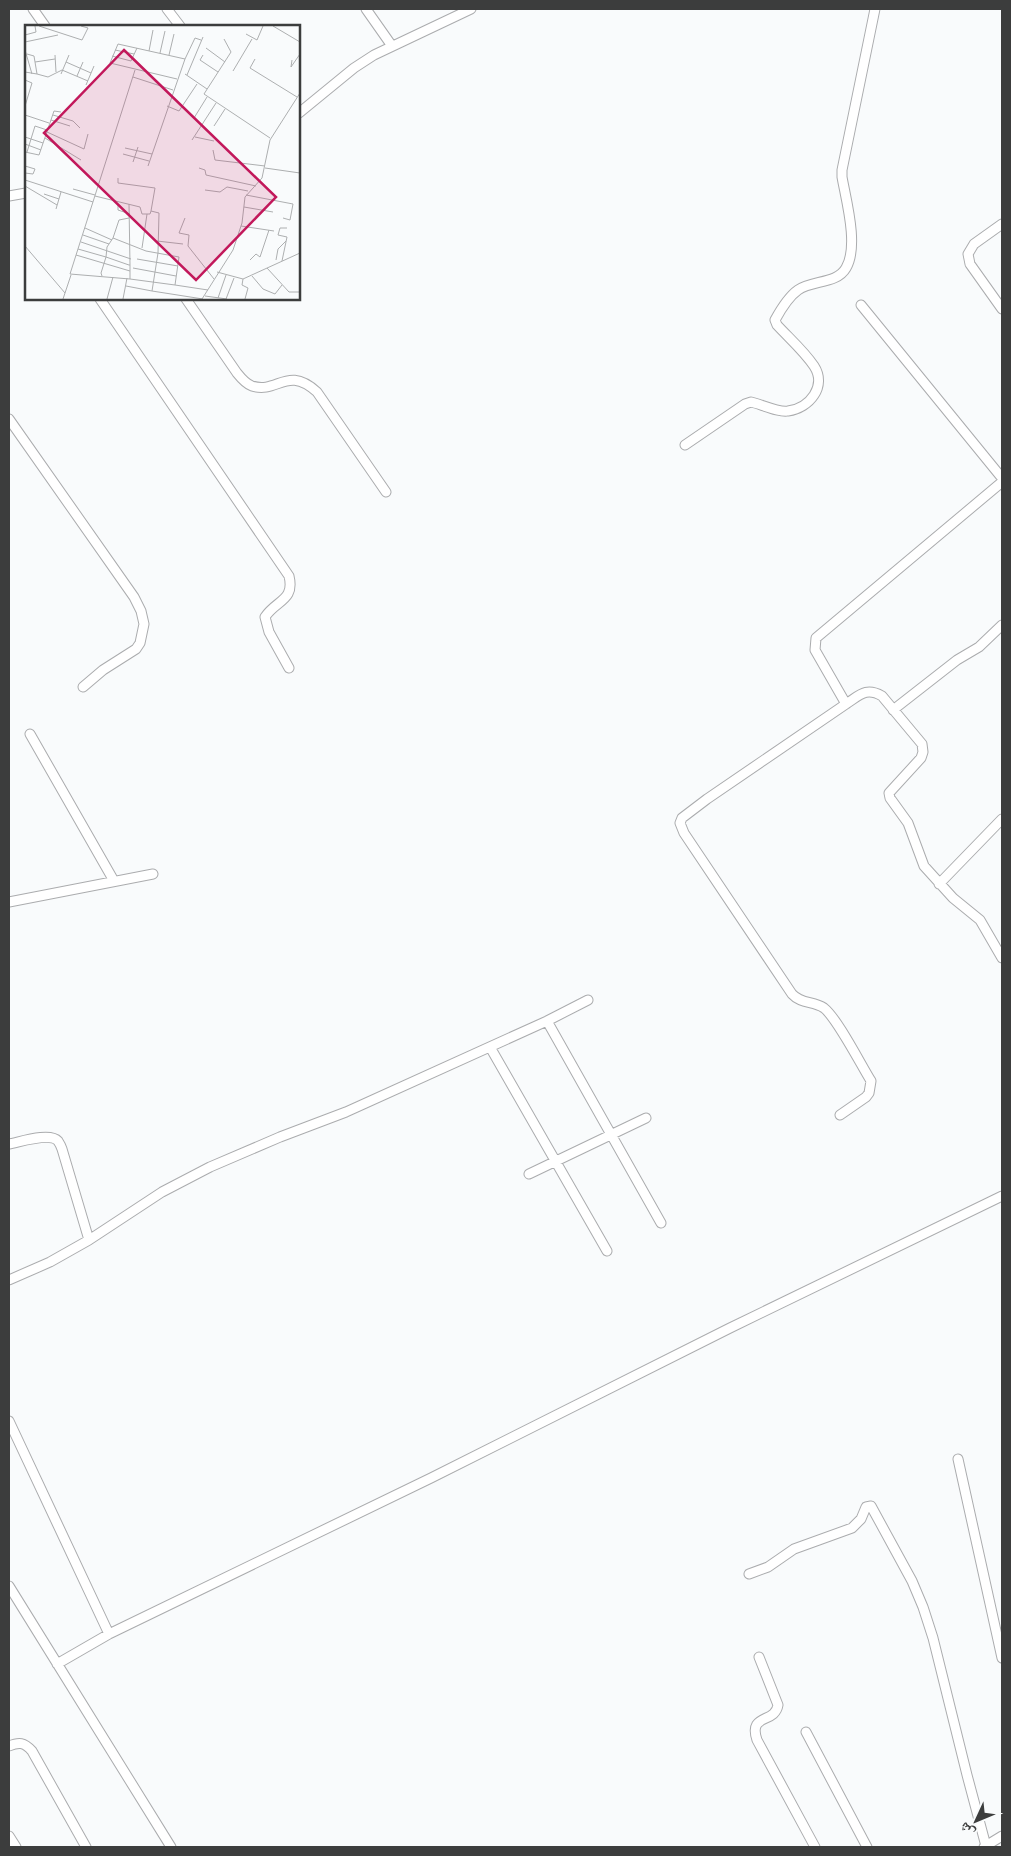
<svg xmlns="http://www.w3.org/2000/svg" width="1011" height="1856" font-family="Lato,'Noto Naskh Arabic',sans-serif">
  <rect width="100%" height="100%" fill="#f9fbfc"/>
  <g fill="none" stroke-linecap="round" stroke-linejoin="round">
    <defs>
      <path id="street" d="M33 9 45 26
        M167 9 180 26
        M366 9 392 46
        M299 113 354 68 374 55 471 9
        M9 196 26 193
        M1002 224 974 244 968 254 970 264 1002 309
        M100 299 289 576C295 601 276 600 265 617L269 632 289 668
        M186 299 237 373C241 378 246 384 252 386 278 394 287 365 317 392L386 492
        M861 305 1002 478
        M9 419 134 597 141 611 144 624 140 643 136 649 103 670 83 687
        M685 445 745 404 751 402C760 404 780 413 788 411 810 408 827 386 814 366 804 351 789 338 777 325L775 320C781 309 788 297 798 290 812 280 837 284 846 268 859 246 846 200 842 177V170L875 9
        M1002 482 816 638 815 650 846 704C860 695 866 687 882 696L922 744 923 752 921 758 889 793 890 798 908 823 924 866 953 898 980 920 1002 958
        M893 710 957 660 979 647 1002 625
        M30 734 114 881
        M939 884 1002 819
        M9 902 153 874
        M547 1021 661 1223
        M490 1047 607 1251
        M840 1115 866 1097 869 1093 871 1081C861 1065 837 1018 824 1008 813 1001 801 1004 792 994L684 833 680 823 682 818 707 799 846 704
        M9 1144C20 1142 50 1132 58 1141 60 1144 61 1146 62 1149L89 1240
        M529 1174 646 1118
        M9 1280 50 1262 89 1240 162 1192 210 1167 280 1137 346 1112 547 1021 588 1000
        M9 1421 109 1634
        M958 1459 1002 1658
        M749 1574 768 1567 794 1549 852 1528 861 1519 866 1507 871 1506 912 1581 923 1607 933 1638 967 1775 986 1846
        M9 1586 171 1847
        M759 1657 778 1705C775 1724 748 1713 757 1740L815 1847
        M57 1664 109 1634 431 1478 730 1328 1002 1196
        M806 1732 867 1847
        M9 1746C19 1742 24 1742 32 1751L86 1847
        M9 1836 16 1847
        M984 1847 1002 1836"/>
    </defs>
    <use href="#street" stroke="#abacae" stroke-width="11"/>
    <use href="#street" stroke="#fff" stroke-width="9"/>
  </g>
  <g transform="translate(25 25)">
    <rect width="275" height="275" fill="#f9fbfc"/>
    <path fill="none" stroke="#adafb0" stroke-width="1" d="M14 1 57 15 63 3 56 1M248 1 275 17M221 9 232 15 238 1M0 10 11 7 10 1M199 14 206 27 179 69 245 113M0 17 33 10M181 23 200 37M0 25 7 49M90 25 109 29M124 26 128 5M135 28 140 6M30 30 31 47M144 30 149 9M178 30 175 35 193 47M87 31 106 36 112 23M230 34 225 43 272 72M267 35 266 42 275 29M10 37 30 34M41 37 66 48M37 45 63 56M208 46 227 14M0 47 12 49 9 31 2 29M12 49 23 52 37 45M36 49 44 30M160 49 182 64M162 50 178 12M52 51 58 37M108 52 148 65M152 54 85 38 93 19 160 34M0 55 7 58 0 81M61 60 69 41M142 81 154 86 172 59M0 90 24 98M28 90 48 96 55 103M169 93 182 72M26 95 45 101M189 101 200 84M22 107 59 124 63 109M0 112 18 118M170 112 189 116M20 113 56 135M167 115 191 78M0 119 16 125M100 123 127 129M188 125 190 135 240 141M0 127 14 130 29 86 36 87M2 127 10 101 22 105M98 129 124 136M108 137 113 122M0 141 10 144 8 149 0 148M123 141 160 34 170 13 176 15M174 143 180 145 181 150 231 161M240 143 275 148M93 153V158L130 163 126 186M0 155 68 177M0 161 32 180M48 164 70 170M180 165 195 167 202 162 223 166M19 169 34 174M221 170 268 179 265 195 258 193M70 171 115 182 117 189H125L126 186 134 188 133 228 127 266 178 274M93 179V185L105 189M104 179 105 240M219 182 248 187M31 184 36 167M160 193 154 208 164 210 163 221 189 254M216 201 249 206M60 203 87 215M58 210 84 219M88 213 94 195 104 193M132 216 158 219M56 217 106 234M0 221 40 268M117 223 122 189M53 224 81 232 104 240H105V254L150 260 154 232 121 226 88 213 82 222 81 232 76 248 77 251M51 230 105 246M112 234 153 241M225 235 231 229 235 232 244 205M251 235 253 224 261 216M257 236 262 212 253 210 255 203H262M108 243 151 251M242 243 264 267H275M192 247 218 254 275 228M227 251 238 264 250 269 257 260M105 254 45 249 110 45M218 254 217 260 223 263 220 274M150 260 183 265M101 261 127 266M180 271 202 274M193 273 201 250M38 274 46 250M82 274 88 252M98 274 102 253M177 274 208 225 217 198 220 172 237 153 245 115 275 68M201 274 209 253"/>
    <path fill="#c2185b" fill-opacity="0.15" stroke="#c2185b" stroke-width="2.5" d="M99 25 251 172 171 255 19 108Z"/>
    <rect width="275" height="275" fill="none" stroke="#3c3d3d" stroke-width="2.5"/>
  </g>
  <rect width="1011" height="1856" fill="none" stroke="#3c3d3d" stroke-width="20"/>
  <g transform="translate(976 1821) rotate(226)" stroke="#f9fbfc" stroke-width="4" paint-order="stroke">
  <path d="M0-4L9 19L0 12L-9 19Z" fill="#3c3d3d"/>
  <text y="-8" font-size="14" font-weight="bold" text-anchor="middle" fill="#3c3d3d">ش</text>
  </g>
</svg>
